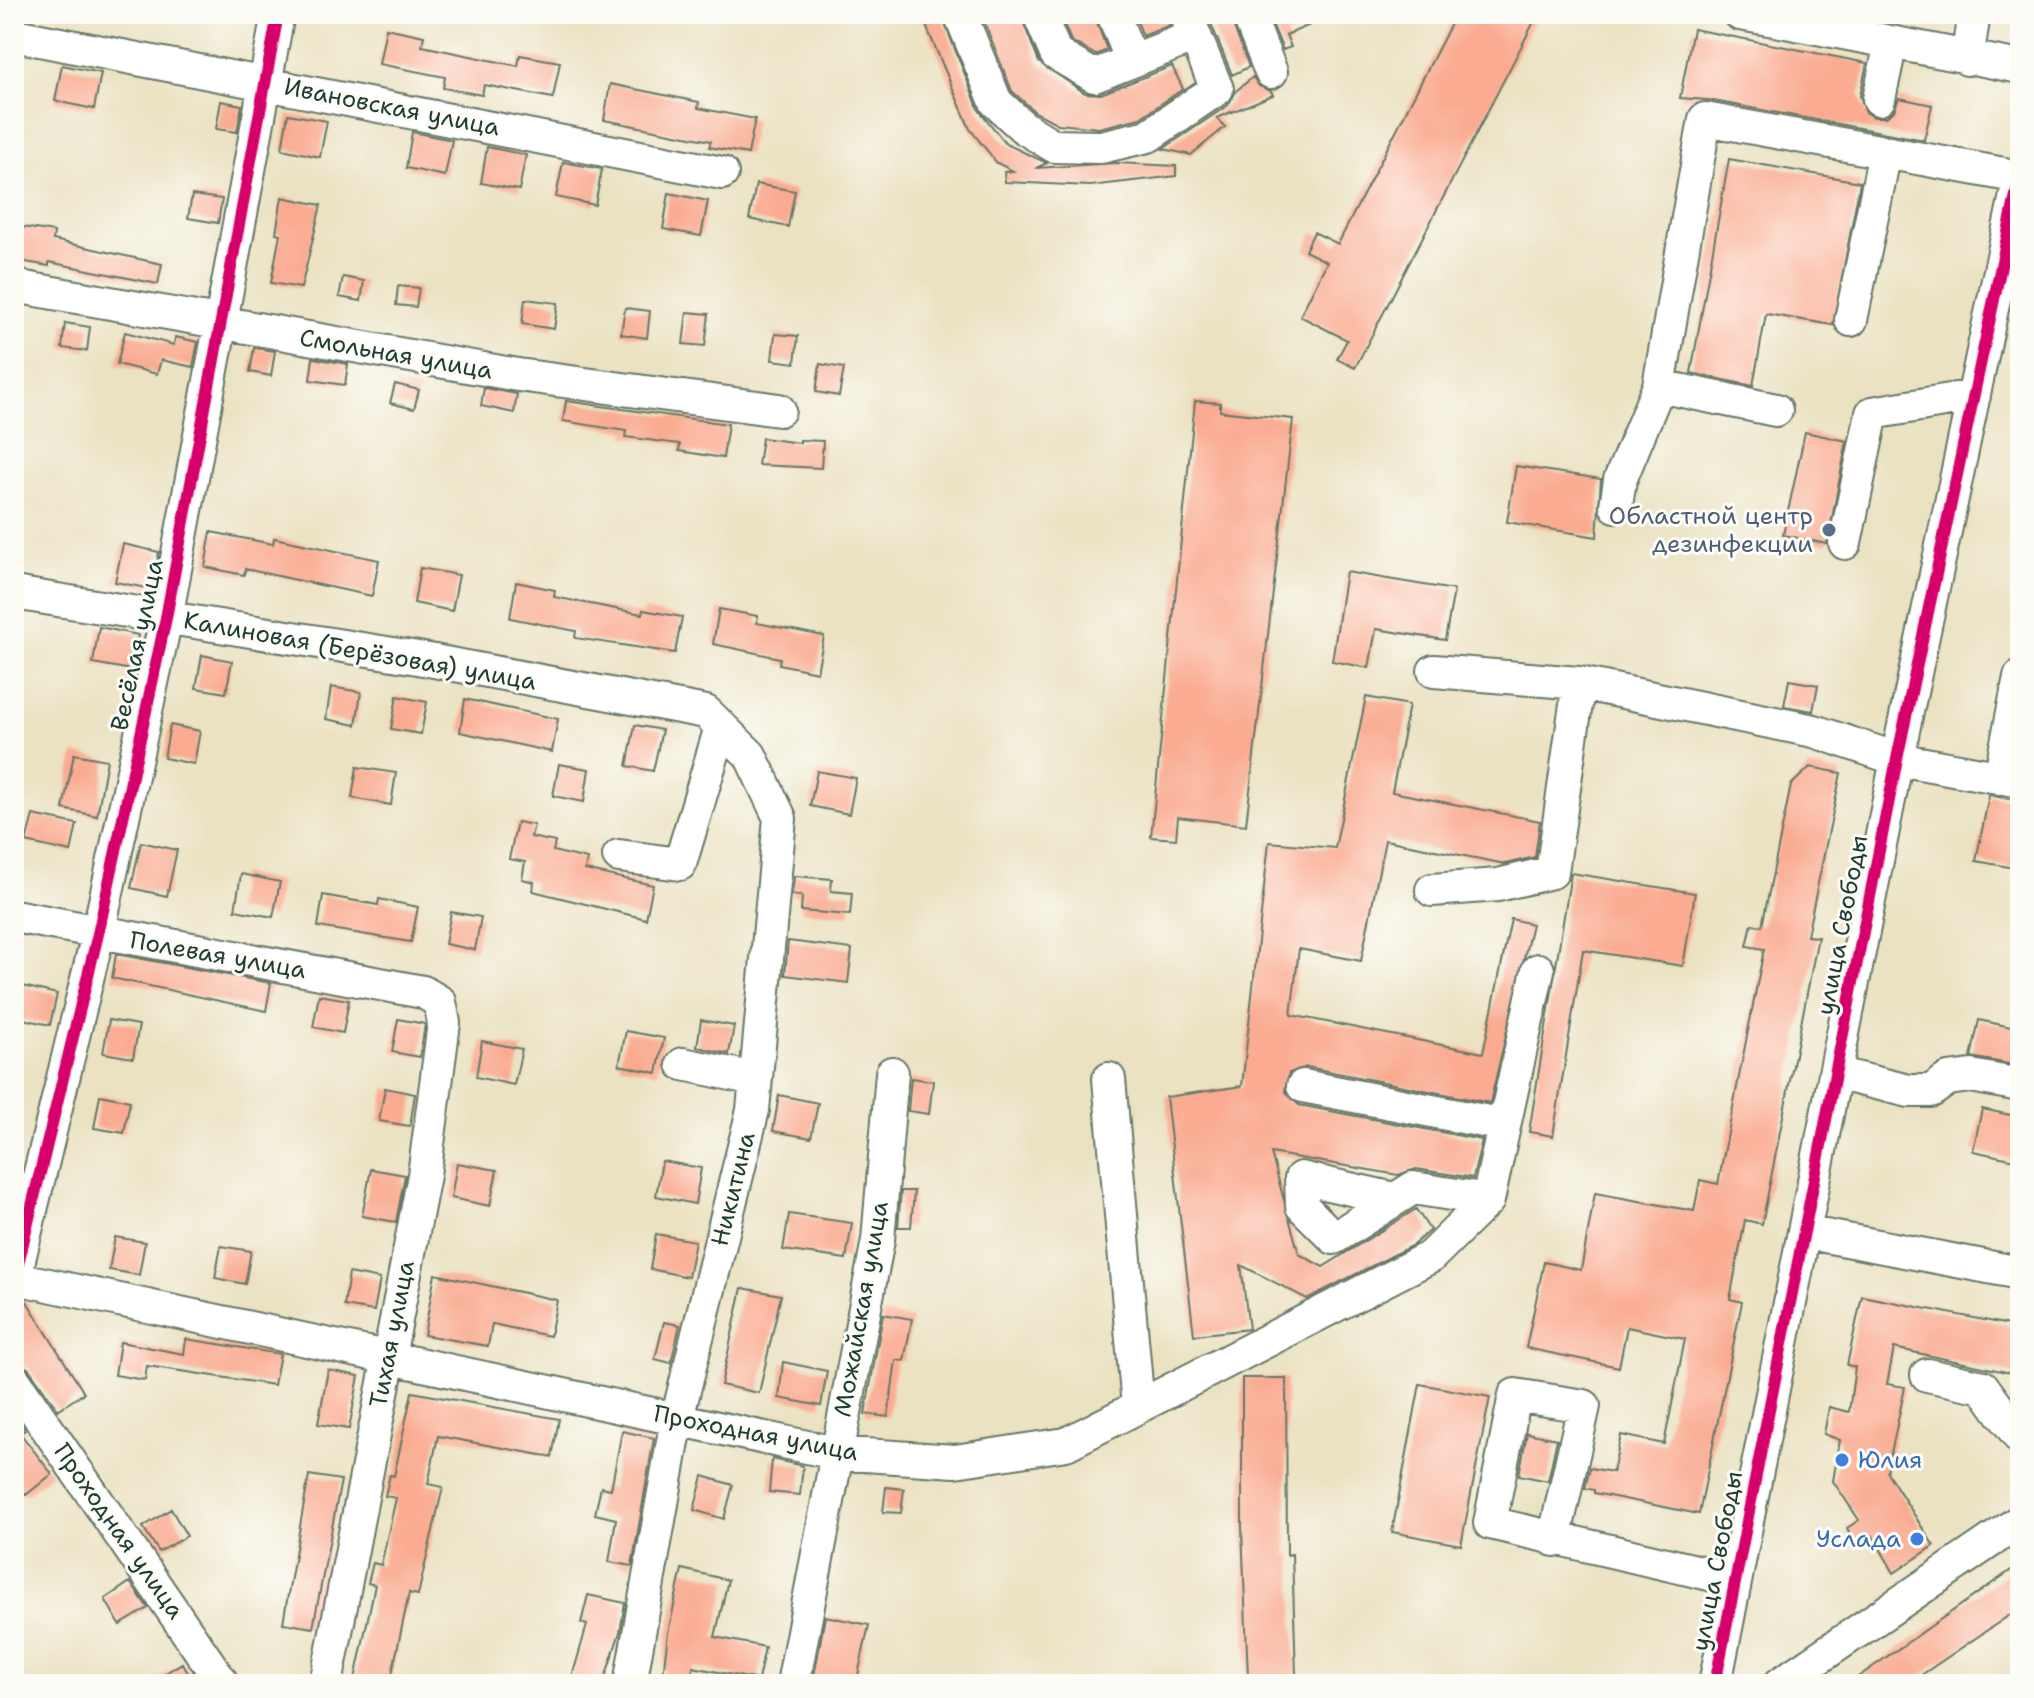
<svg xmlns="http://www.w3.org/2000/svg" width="2034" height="1698" font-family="'Shantell Sans',sans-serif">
  <rect width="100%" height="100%" fill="#fdfcf7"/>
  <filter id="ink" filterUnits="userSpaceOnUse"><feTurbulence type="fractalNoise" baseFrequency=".0125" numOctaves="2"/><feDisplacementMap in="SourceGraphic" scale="16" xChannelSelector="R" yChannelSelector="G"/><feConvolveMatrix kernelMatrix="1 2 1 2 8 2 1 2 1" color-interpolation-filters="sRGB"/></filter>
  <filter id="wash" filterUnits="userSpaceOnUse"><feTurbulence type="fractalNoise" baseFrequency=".006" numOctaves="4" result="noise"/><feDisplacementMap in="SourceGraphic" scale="32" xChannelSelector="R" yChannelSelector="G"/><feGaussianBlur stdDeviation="1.8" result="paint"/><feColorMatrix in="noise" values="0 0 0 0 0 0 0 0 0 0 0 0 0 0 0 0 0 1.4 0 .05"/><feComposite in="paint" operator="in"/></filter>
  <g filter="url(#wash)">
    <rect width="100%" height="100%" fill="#ebe2c2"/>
    <g id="blocks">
      <path fill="#faab91" d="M921 14H941L979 110 1006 144 1047 163 1036 168 1116 163 1176 166V176L1090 186 1005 182 1004 172 1013 171 997 163 970 129Z
        M981 14H1020L1039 62 1085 93 1101 94 1172 66 1183 89 1140 118 1099 128 1058 124 1035 112 1012 91Z
        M1060 14H1094L1107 50 1096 55 1071 41Z
        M1134 14H1167L1170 25 1143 36Z
        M1207 14H1229L1249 67 1232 75Z
        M1268 14H1336L1286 35 1291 47 1283 50Z
        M1456 14H1538L1355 368 1337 359 1347 340 1300 316 1327 262 1305 251 1314 232 1338 244Z
        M386 28 424 36 422 46 518 66 520 55 560 62 553 98 484 85 482 95 443 88 445 77 379 64Z
        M1693 29 1867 63 1860 96 1866 112 1874 117H1886L1894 111 1899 98 1932 105 1924 140 1708 100 1680 98Z
        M62 65 101 73 94 109 55 101Z
        M1253 77 1259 86 1271 91 1273 95 1217 118 1225 127 1191 155 1163 149 1228 105 1236 91Z
        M610 84 699 102 698 108 755 119 748 154 709 147 711 141 604 120Z
        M221 101 242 105 237 132 216 129Z
        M288 114 327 121 320 157 282 149Z
        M412 132 452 140 445 176 406 168Z
        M487 147 526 155 519 190 481 183Z
        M1729 159 1860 182 1833 325 1766 314 1753 386 1691 373Z
        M563 162 602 169 595 205 556 197Z
        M756 184 795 191 788 227 749 219Z
        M669 193 708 201 701 236 663 229Z
        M192 195 222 199 218 223 188 218Z
        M282 197 321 205 301 288 271 283 280 234 276 233Z
        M17 226 54 232 53 240 162 264 158 284 49 262V266L14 260Z
        M343 277 364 281 361 301 339 297Z
        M398 286 419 288 416 307 396 305Z
        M525 299 558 303 554 329 522 324Z
        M625 308 650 311 647 338 621 334Z
        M687 312 709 314 705 346 683 344Z
        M65 323 90 327 87 351 62 348Z
        M125 332 174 345 175 337 198 342 193 367 161 360 157 374 117 364Z
        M775 334 798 336 795 363 772 360Z
        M254 348 275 351 271 376 250 372Z
        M313 358 348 364 345 385 310 380Z
        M820 364 844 368 839 396 816 392Z
        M395 384 419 390 414 409 390 403Z
        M484 388 517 394 514 413 481 406Z
        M566 401 728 424 723 458 679 451 680 444 625 437 626 431 563 421Z
        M1195 401 1220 403V411L1293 419 1246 825 1178 817 1176 839 1151 837Z
        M1805 432 1847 441 1827 544 1783 535Z
        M762 438 800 443V440L823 441 821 468 758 465Z
        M1516 466 1601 479 1597 537 1507 522Z
        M211 532 273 544 274 538 379 560 372 596 245 569 244 575 205 567Z
        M123 544 159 552 152 589 115 582Z
        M420 568 459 575 452 611 414 603Z
        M1346 572 1454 590 1445 640 1376 629 1369 668 1332 661Z
        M516 582 555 590 554 597 642 614 643 610 682 617 675 653 575 638 576 631 510 618Z
        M719 609 758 616 757 623 824 636 817 672 779 664 780 658 713 644Z
        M99 627 138 635 132 670 93 663Z
        M202 655 232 661 226 693 196 688Z
        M1789 680 1818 685 1813 711 1784 706Z
        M331 687 361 692 356 725 326 719Z
        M397 696 427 702 421 734 391 729Z
        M1366 697 1409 705 1392 792 1540 821 1535 857 1505 864 1385 840 1361 961 1299 949 1291 1015 1483 1053 1511 919 1532 924 1490 1103 1307 1067 1289 1073 1285 1091 1299 1105 1482 1140 1473 1178 1416 1169 1398 1175 1271 1153 1299 1254 1323 1267 1416 1209 1430 1230 1413 1245 1307 1299 1241 1265 1249 1329 1194 1335 1166 1097 1242 1086 1269 842 1335 848Z
        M465 699 558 719 552 752 460 732Z
        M170 725 200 731 194 764 164 758Z
        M635 725 662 730 653 771 627 766Z
        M74 754 107 760 97 816 63 809Z
        M559 764 589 769 584 802 553 796Z
        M357 767 396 773 391 805 352 798Z
        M1810 767 1841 773 1807 936 1818 937 1762 1224 1745 1220 1730 1299 1742 1302 1699 1514 1594 1493V1490L1585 1488 1590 1468 1613 1472 1621 1435 1664 1444 1685 1339 1627 1327 1619 1367 1526 1348 1544 1262 1581 1270 1595 1193 1694 1211 1700 1180 1718 1184 1764 949 1747 946 1752 924 1762 926 1791 785Z
        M817 771 856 778 849 814 810 806Z
        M1989 795 2020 801V869L1976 861Z
        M33 815 77 824 71 852 26 842Z
        M517 822 534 825 531 837 555 842 553 851 587 859 585 870 653 885 646 919 533 891 534 882 522 879 525 862 509 859Z
        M141 842 177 850 167 896 131 888Z
        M1571 873 1695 893 1683 966 1583 950 1553 1136 1529 1132Z
        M241 874 280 882 273 917 235 910Z
        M794 876 832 879 831 891 852 893 850 915 801 911 802 896 792 895Z
        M323 895 378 905 379 899 418 907 411 942 318 927Z
        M451 912 481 917 475 950 445 944Z
        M788 941 852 949 848 983 785 975Z
        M116 954 271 983 266 1011 112 978Z
        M14 984 57 994 50 1025 14 1017Z
        M319 995 349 1000 343 1033 313 1027Z
        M398 1019 425 1024 420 1057 392 1052Z
        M109 1020 139 1025 133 1058 103 1053Z
        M701 1020 734 1026 729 1054 697 1047Z
        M1979 1020 2020 1029V1066L1971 1057Z
        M626 1031 664 1038 657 1073 619 1065Z
        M482 1041 522 1049 514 1085 476 1077Z
        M911 1078 933 1081 929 1114 908 1111Z
        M385 1088 415 1094 410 1126 379 1121Z
        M100 1095 130 1101 124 1133 94 1128Z
        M779 1095 818 1103 811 1138 773 1131Z
        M1982 1109 2020 1117V1161L1973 1151Z
        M662 1161 701 1168 695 1204 656 1196Z
        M457 1163 497 1170 490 1206 451 1198Z
        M371 1169 405 1175 396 1222 362 1216Z
        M901 1191H914L911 1227H898Z
        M789 1214 852 1223 846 1259 783 1250Z
        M656 1234 695 1241 688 1277 650 1269Z
        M115 1237 145 1242 139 1275 109 1270Z
        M221 1246 251 1251 245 1284 215 1278Z
        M349 1273 380 1279 374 1311 344 1306Z
        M435 1274 557 1300 550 1336 492 1324 488 1346 424 1335Z
        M742 1288 781 1295 759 1393 721 1385Z
        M1862 1296 2020 1327V1375L1894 1348 1887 1384 1905 1387 1887 1472 1934 1546 1894 1573 1873 1536 1856 1546 1847 1528 1859 1520 1833 1481 1840 1440 1824 1434 1829 1407 1849 1412 1855 1367 1847 1365Z
        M14 1298 26 1300 84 1393 58 1410 29 1369 14 1361Z
        M883 1314 912 1319 904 1361 896 1360 888 1417 865 1414Z
        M664 1322 680 1325 671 1363 655 1359Z
        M186 1339 280 1354 274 1385 147 1366 145 1380 115 1375 120 1342 184 1354Z
        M783 1362 827 1371 821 1406 779 1398Z
        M328 1370 359 1376 349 1429 318 1424Z
        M1242 1378H1286L1287 1555 1292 1554 1296 1675 1248 1677 1242 1529Z
        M1420 1384 1490 1397 1461 1545 1392 1532Z
        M412 1392 559 1419 552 1457 438 1436 428 1484 443 1487 418 1595 409 1593 390 1684H354L375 1585 368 1583 373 1563 381 1565 396 1498 385 1496 390 1475 394 1476Z
        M14 1414 25 1430 20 1433 52 1474 26 1495 14 1479Z
        M622 1431 654 1438 632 1566 609 1562 616 1519 595 1514 601 1487 611 1489Z
        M1527 1433 1557 1439 1548 1481 1519 1475Z
        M772 1459 803 1466 800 1495 769 1492Z
        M309 1475 341 1480 313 1628 283 1623Z
        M703 1476 733 1485 724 1519 694 1510Z
        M886 1487 904 1489 901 1513 883 1512Z
        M171 1509 187 1536 159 1552 143 1527Z
        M2020 1564V1608L1908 1684H1848Z
        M682 1569 728 1580 715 1637 765 1647 758 1680 693 1667 691 1684H662L668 1633Z
        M130 1582 148 1608 120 1625 105 1599Z
        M588 1595 625 1603 620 1632 603 1684H570L587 1625 581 1623Z
        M825 1616 869 1625 856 1684 814 1677Z
        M182 1663 195 1684H148Z"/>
    </g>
  </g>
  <g filter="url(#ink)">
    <use href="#blocks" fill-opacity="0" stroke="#676" stroke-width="2"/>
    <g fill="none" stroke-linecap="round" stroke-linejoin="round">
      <defs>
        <path id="minor" d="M960 14 996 102 1023 127 1054 146 1101 147 1148 136 1217 89 1186 14
          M1039 14 1056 54 1094 76 1195 36
          M1113 14 1132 61
          M1248 14 1271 72
          M1740 14 1786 22
          M1787 14 1786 22 2020 67
          M14 35 722 173
          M1967 59 1974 14
          M1879 99 1891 43
          M14 286 518 375 779 410
          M1851 320 1885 152
          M1776 410 1659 386 1705 119 2020 177
          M1616 506 1620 480 1659 386
          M1845 543 1872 413 1974 396
          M14 593 418 658 706 712 750 755 780 818 753 1110 677 1419 630 1684
          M1434 671 1579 683 1814 731 1897 759 2020 781
          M2000 778 2020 677
          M619 856 680 864 721 727
          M1432 890 1498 885 1552 872 1579 683
          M14 916 423 992 440 1002 444 1023 424 1175 326 1684
          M683 1064 755 1079
          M1835 1073 1909 1091H1931L1948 1079 1971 1076 2020 1085
          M1109 1079 1138 1407
          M1303 1086 1504 1125
          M1395 1199 1301 1178 1302 1206 1334 1238 1413 1188 1488 1200
          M1488 1200 1538 970
          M1804 1232 2020 1273
          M16 1278 835 1453 955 1461 1066 1444 1430 1257 1488 1200
          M14 1280 98 934 166 618 278 14
          M1927 1375 1983 1387 2020 1438
          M14 1380 223 1684
          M1554 1540 1584 1406 1515 1395 1490 1523 1735 1580
          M793 1684 878 1240 892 1073
          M1715 1684 1897 759 2020 176
          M1780 1684 2020 1521"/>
      </defs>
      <use href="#minor" stroke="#676" stroke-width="36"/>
      <use href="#minor" stroke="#fff" stroke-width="32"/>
      <defs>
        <path id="cycleway" d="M14 1280 98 934 166 618 278 14
          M1715 1684 1897 759 2020 176"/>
      </defs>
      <use href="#cycleway" stroke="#fdfcf7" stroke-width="17"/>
      <use href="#cycleway" stroke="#d6006c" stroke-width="12"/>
    </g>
  </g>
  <circle fill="#5c6f8a" stroke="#fdfcf7" stroke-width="3" cx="1829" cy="530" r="8"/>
  <g fill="#3f7fe0" stroke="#fdfcf7" stroke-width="3">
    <circle cx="1842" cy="1460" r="8"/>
    <circle cx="1917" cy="1539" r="8"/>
  </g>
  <g text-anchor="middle" stroke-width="6" stroke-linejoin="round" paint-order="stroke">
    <g font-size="24" fill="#1f3d34" stroke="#fdfcf7">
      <text transform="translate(392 107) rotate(11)" y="8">Ивановская улица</text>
      <text transform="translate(396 354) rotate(10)" y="8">Смольная улица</text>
      <text transform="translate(137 645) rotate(-78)" y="8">Весёлая улица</text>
      <text transform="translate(360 651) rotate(10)" y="8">Калиновая (Берёзовая) улица</text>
      <text transform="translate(1842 925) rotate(-79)" y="8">улица Свободы</text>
      <text transform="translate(218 955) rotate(10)" y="8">Полевая улица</text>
      <text transform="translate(733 1189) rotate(-76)" y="8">Никитина</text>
      <text transform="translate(861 1309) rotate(-80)" y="8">Можайская улица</text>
      <text transform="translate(392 1334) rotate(-79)" y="8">Тихая улица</text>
      <text transform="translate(756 1433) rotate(11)" y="8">Проходная улица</text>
      <text transform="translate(119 1531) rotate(55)" y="8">Проходная улица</text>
      <text transform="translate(1717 1561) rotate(-79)" y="8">улица Свободы</text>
    </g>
    <g font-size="24" fill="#4e5e75" stroke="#fdfcf7" text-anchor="end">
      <text x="1813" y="524">Областной центр<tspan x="1813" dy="28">дезинфекции</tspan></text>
    </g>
    <g font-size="24" fill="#366cbe" stroke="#fdfcf7" text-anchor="start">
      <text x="1858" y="1468">Юлия</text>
      <text x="1901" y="1547" text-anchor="end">Услада</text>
    </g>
  </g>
  <rect width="2034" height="1698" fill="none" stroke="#fdfcf7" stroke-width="48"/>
</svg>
